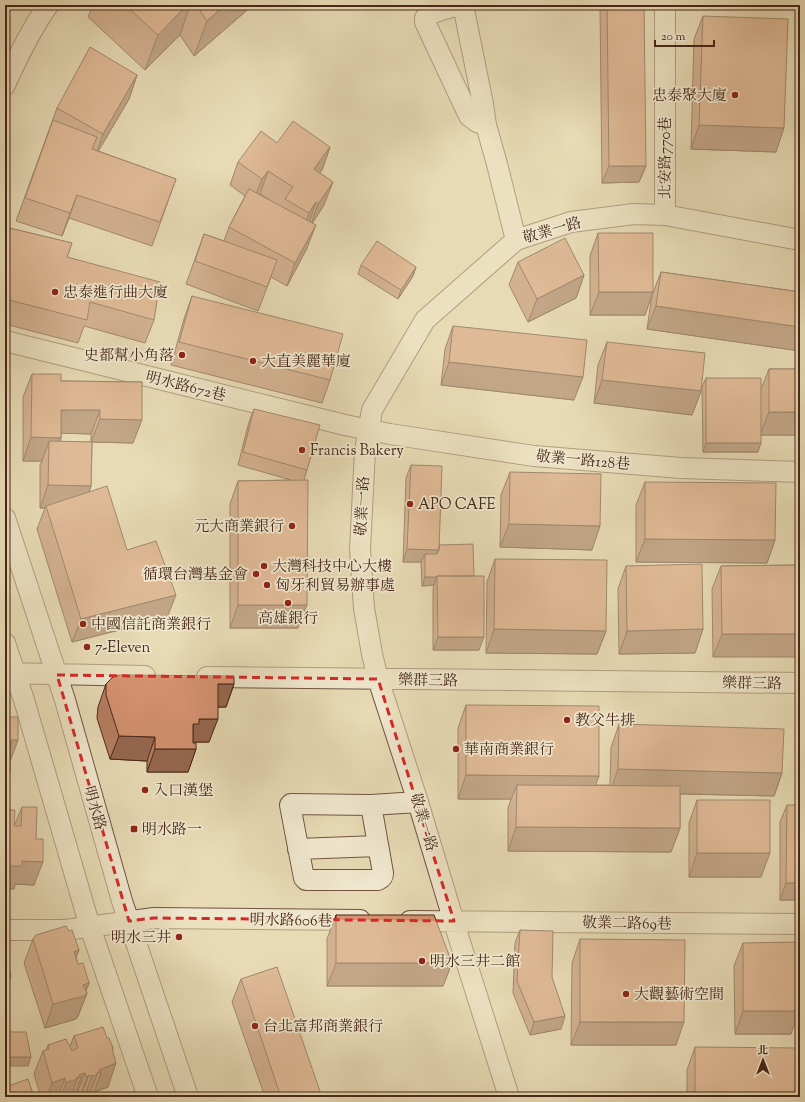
<svg xmlns="http://www.w3.org/2000/svg" width="805" height="1102" font-family="'Sorts Mill Goudy','Noto Serif TC',serif">
  <rect width="100%" height="100%" fill="#e7dab4"/>
  <filter id="stains"><feTurbulence type="fractalNoise" baseFrequency=".005" numOctaves="4"/><feColorMatrix values="0 0 0 0 .2 0 0 0 0 .09 0 0 0 0 .02 0 0 0 .5 -.17"/></filter>
  <radialGradient id="worn" r=".72"><stop offset=".6" stop-color="#630" stop-opacity="0"/><stop offset="1" stop-color="#630" stop-opacity=".3"/></radialGradient>
  <g fill="none" stroke-linecap="round" stroke-linejoin="round">
    <defs>
      <path id="minor" d="M459 5C449 8 432 11 425 18V22L469 116 477 122 486 125
        M463 5 483 104 486 125 497 164 516 240
        M5 85C17 58 31 30 48 5
        M665 215V5
        M5 341 345 425 390 434 534 456 681 468 800 472
        M5 518 65 700 122 901 188 1097
        M5 643 24 700 90 927 148 1097
        M5 673 145 676
        M207 677 800 683
        M371 805 383 873C383 877 382 878 378 880H306L304 878 290 805 291 804 371 805 418 802
        M298 849 378 846
        M410 921 800 924
        M5 930H66L154 918 360 920
        M509 1097 460 942 418 802 378 679 372 654 364 608 360 549 365 451 372 410 425 320 516 240 571 222 634 214 665 215 800 240"/>
    </defs>
    <use href="#minor" stroke="#705440" stroke-width="22"/>
    <use href="#minor" stroke="#efe7ce" stroke-width="20"/>
  </g>
  <path fill="#b87e62" stroke="#482719" fill-rule="evenodd" d="M93 5H253L194 56 180 35 145 70 88 17Z
    M601 5H607L646 166 639 182 602 183 600 7Z
    M787 5H800V9Z
    M703 16 776 152 691 149 694 39Z
    M137 75 129 99 98 151 176 179 152 246 69 218 62 236 16 221 57 108Z
    M277 143 330 147 322 170 319 173 324 205 312 223 307 248 287 286 271 277 258 311 186 284 204 234 224 241 229 227 245 196 230 185 238 162ZM260 194 270 200 259 195Z
    M5 227 72 243 67 257 154 320 145 343 84 326 78 343 5 324Z
    M598 233 653 292 645 315H590V256Z
    M518 262 584 275 576 298 528 322 509 285Z
    M361 265 416 267 413 276 398 299 358 274Z
    M661 272 800 292V351L647 329 652 295Z
    M192 296 330 380 322 403 171 365 184 319Z
    M453 326 574 400 441 385 445 349Z
    M607 342 701 391 692 415 594 403 598 365Z
    M769 369H800V435H761L758 452H703L702 387 706 378 761 389Z
    M32 374 61 381 142 382 133 443 92 442 91 486 89 492 127 550 167 618 72 642 37 529 45 508H40V465L42 461H23V397ZM61 433 91 434V442H60L61 438Z
    M254 409 307 470 304 480 298 628H230V504L238 481 291 480 238 465 249 422Z
    M411 465 439 545 474 576 479 650H433V589L434 585 422 586 421 562H403L406 478Z
    M510 472 592 550 500 547 501 495Z
    M800 480V550H797L798 486Z
    M645 482 775 540 767 563 636 562V505Z
    M495 559 606 631 597 654 486 653 487 582Z
    M800 565 713 657 712 589 721 566Z
    M626 566 703 629 695 653 619 654 618 589Z
    M106 684H234L226 707H218L209 742H193L196 749 188 772H147V761L110 759 97 718 98 707Z
    M466 705 599 776 595 785H610L611 748 619 724 782 773 774 796 680 794V828L671 852 508 851V808L511 799H458V728Z
    M697 800 761 877H689V823Z
    M787 805 800 900H780V822Z
    M22 807 34 885 15 884 14 889 9 810 14 826Z
    M336 915 452 963 443 986H327V939Z
    M520 930 552 977 561 1029 530 1035 513 993 515 943Z
    M69 931 79 950 76 957 78 964 89 983 86 990 87 993 78 1016 76 1019 45 1028 24 963 33 939Z
    M580 939 676 1045H571L572 963Z
    M743 943 791 1034H735L734 966Z
    M241 979 322 1097H265L232 1002Z
    M74 1036 107 1038 113 1048 112 1051 108 1087 94 1092 92 1096 89 1095 88 1097H77L76 1096 74 1097H41L34 1074 43 1051 46 1050 48 1045 70 1046Z
    M695 1047 800 1097H687V1070Z"/>
  <path fill="#966750" stroke="#482719" d="M187 5H190L180 35 145 70 158 35Z
    M225 5H253L194 56 207 21Z
    M137 75 129 99 95 157 103 134Z
    M699 125 784 128 776 152 691 149Z
    M330 147 322 170 305 192 314 169Z
    M609 166H646L639 182 602 183Z
    M268 171 260 194 253 202 262 179Z
    M333 182 324 205 310 227 318 204Z
    M77 195 69 218 62 236 70 213Z
    M316 202 308 226 301 237 309 213Z
    M316 225 307 248 287 286 295 263Z
    M416 267 413 276 398 299 401 290Z
    M584 275 576 298 528 322 537 299Z
    M599 292H653L645 315H590Z
    M656 306 800 327V351L647 329Z
    M449 362 583 377 574 400 441 385Z
    M602 380 701 391 692 415 594 403Z
    M61 410H100L91 434 53 433Z
    M769 412H800V435H760Z
    M100 419 142 420 133 443 91 442Z
    M31 437 61 438 53 461 49 441 42 461H23Z
    M706 443H761L758 452H703Z
    M48 485 91 486 83 509 46 506 45 508H40Z
    M509 524 600 526 592 550 500 547Z
    M645 539 775 540 767 563 636 562Z
    M800 542V550H797Z
    M407 549 439 550 434 563 425 554 421 562H403Z
    M425 577H437L434 585 422 586Z
    M176 595 167 618 72 642 81 619Z
    M238 605H307L298 628H230Z
    M494 629 606 631 597 654 486 653Z
    M703 629 695 653 619 654 627 631Z
    M722 634H800V657H713Z
    M438 637H484L479 650H433Z
    M218 684H234L226 707H209Z
    M199 719H218L209 742H193V724Z
    M119 736 155 737 147 761 110 759Z
    M11 740H18L7 770Z
    M155 749H196L188 772H147Z
    M618 769 782 773 774 796 610 792Z
    M5 773H10L5 787Z
    M466 775 599 776 590 799 517 785 511 799H458Z
    M516 827 680 828 671 852 508 851Z
    M697 853H770L761 877H689Z
    M22 861 43 862 34 885 15 884 14 889H5V866Z
    M786 883H800V900H780Z
    M79 950 70 973 74 952Z
    M336 963H452L443 986H327Z
    M11 976 5 992V977Z
    M89 983 84 996 87 993 78 1016 76 1019 45 1028 53 1004 83 985Z
    M743 1011H799L791 1034H735Z
    M565 1016 561 1029 530 1035 534 1022Z
    M580 1022H684L676 1045H571Z
    M113 1048 106 1067 116 1063 108 1087 94 1092 101 1073 99 1072 112 1049Z
    M5 1057H31L28 1066H5Z
    M98 1072 89 1095 88 1097H84L92 1076Z
    M85 1073 76 1096 74 1097 81 1078 79 1075Z
    M89 1075 80 1097 87 1077Z
    M78 1077 71 1097H61L66 1083 69 1081Z
    M65 1078 58 1097H47L52 1083Z"/>
  <path fill="#d69372" stroke="#482719" d="M125 5H187L158 35Z
    M196 5H225L207 21Z
    M607 5H644L646 166H609Z
    M703 16 788 19 784 128 699 125Z
    M90 47 137 75 103 134 57 108Z
    M53 120 97 137 92 149 176 179 160 222 77 195 70 213 25 198Z
    M293 121 330 147 314 169 333 182 318 204 316 202 309 213 285 199 293 187 268 171 262 179 238 162 261 131 277 143Z
    M249 189 316 225 295 263 229 227Z
    M5 227 72 243 67 257 160 282 154 320 90 302 87 320 5 299Z
    M598 233H653V292H599Z
    M204 234 277 260 267 287 195 261Z
    M565 238 584 275 537 299 518 262Z
    M377 241 416 267 401 290 361 265Z
    M661 272 800 292V327L656 306Z
    M192 296 343 334 330 380 179 342Z
    M453 326 587 340 583 377 449 362Z
    M607 342 705 353 701 391 602 380Z
    M769 369H800V412H769Z
    M32 374H61V381L142 382V420L100 419V410H61V438L31 437Z
    M706 378H761V443H706Z
    M254 409 320 425 307 470 243 452Z
    M49 441 92 442 91 486 48 485Z
    M411 465 442 466 439 550 407 549Z
    M510 472 601 474 600 526 509 524Z
    M308 480 307 605H238V481Z
    M645 482 776 483 775 540 645 539Z
    M107 486 127 550 156 541 176 595 81 619 46 506Z
    M473 544 474 576H437V577H425V554H437L439 550V545Z
    M495 559 607 560 606 631 494 629Z
    M702 564 703 629 627 631 626 566Z
    M800 565V634H722L721 566Z
    M437 576H484V637H438Z
    M120 675 234 676V684H218V719H199V724H193V743H196V749H155V737L119 736 106 695V684L113 677Z
    M466 705 599 706V776L466 775Z
    M5 717H18V740H11L10 773H5Z
    M619 724 784 729 782 773 618 769Z
    M517 785 680 786V828L516 827Z
    M697 800H770V853H697Z
    M787 805H800V883H786Z
    M5 807H9V810H15L14 826H21L22 807H37L36 839H43V862L22 861V866H5Z
    M336 915H434L452 963H336Z
    M66 926 69 931 72 930 79 950 74 952 78 964 83 963 89 983 83 985 87 993 84 996 53 1004 33 939 36 935Z
    M520 930 553 931 552 977 565 1016 534 1022 517 981Z
    M580 939 685 940 684 1022H580Z
    M799 942V1011H743V943Z
    M5 952 11 976 5 977Z
    M277 967 322 1097H281L241 979Z
    M5 996H7L6 1042H5Z
    M103 1027 107 1038H109L113 1048 112 1049 116 1063 99 1070 101 1073 98 1072 96 1075 92 1076 89 1075 87 1077 85 1073 79 1075 81 1078 78 1077 73 1081H69L66 1083 65 1078 52 1083 43 1051 49 1049 48 1045 66 1039 72 1051 78 1048 74 1036Z
    M6 1032H26L31 1057H5V1046L6 1042Z
    M695 1047 800 1048V1097H695Z
    M28 1079 34 1097H5V1087Z"/>
  <path d="M0 0H805V1102H0ZM57 675 378 679 454 921 154 918 129 921Z" fill="#e7dab4" fill-opacity=".55" fill-rule="evenodd"/>
  <path fill="none" stroke="#d62828" stroke-width="3" stroke-dasharray="8 5" stroke-linejoin="round" d="M57 675 378 679 454 921 154 918 129 921Z"/>
  <g fill="#8f2418" stroke="#efe7ce" stroke-width="1.5">
    <circle cx="735" cy="95" r="4"/>
    <circle cx="55" cy="292" r="4"/>
    <circle cx="182" cy="355" r="4"/>
    <circle cx="253" cy="361" r="4"/>
    <circle cx="302" cy="450" r="4"/>
    <circle cx="410" cy="504" r="4"/>
    <circle cx="292" cy="526" r="4"/>
    <circle cx="264" cy="566" r="4"/>
    <circle cx="256" cy="574" r="4"/>
    <circle cx="267" cy="585" r="4"/>
    <circle cx="288" cy="603" r="4"/>
    <circle cx="83" cy="624" r="4"/>
    <circle cx="87" cy="647" r="4"/>
    <circle cx="567" cy="720" r="4"/>
    <circle cx="456" cy="749" r="4"/>
    <circle cx="145" cy="790" r="4"/>
    <rect x="130" y="825" width="8" height="8" rx="2"/>
    <circle cx="179" cy="937" r="4"/>
    <circle cx="422" cy="961" r="4"/>
    <circle cx="626" cy="994" r="4"/>
    <circle cx="255" cy="1026" r="4"/>
  </g>
  <g text-anchor="middle" stroke-width="3.5" stroke-linejoin="round" paint-order="stroke">
    <g font-size="15" fill="#482719" stroke="#efe7ce" text-anchor="start">
      <text x="727" y="100" text-anchor="end">忠泰聚大廈</text>
      <text x="63" y="297">忠泰進行曲大廈</text>
      <text x="174" y="360" text-anchor="end">史都幫小角落</text>
      <text x="261" y="366">大直美麗華廈</text>
      <text x="310" y="455">Francis Bakery</text>
      <text x="418" y="509">APO CAFE</text>
      <text x="284" y="531" text-anchor="end">元大商業銀行</text>
      <text x="272" y="571">大灣科技中心大樓</text>
      <text x="248" y="579" text-anchor="end">循環台灣基金會</text>
      <text x="275" y="590">匈牙利貿易辦事處</text>
      <text x="288" y="623" text-anchor="middle">高雄銀行</text>
      <text x="91" y="629">中國信託商業銀行</text>
      <text x="95" y="652">7-Eleven</text>
      <text x="575" y="725">教父牛排</text>
      <text x="464" y="754">華南商業銀行</text>
      <text x="153" y="795">入口漢堡</text>
      <text x="142" y="834">明水路一</text>
      <text x="171" y="942" text-anchor="end">明水三井</text>
      <text x="430" y="966">明水三井二館</text>
      <text x="634" y="999">大觀藝術空間</text>
      <text x="263" y="1031">台北富邦商業銀行</text>
    </g>
    <g font-size="15" fill="#482719" stroke="#efe7ce">
      <text transform="translate(665 158) rotate(-90)" y="5">北安路770巷</text>
      <text transform="translate(552 230) rotate(-16)" y="5">敬業一路</text>
      <text transform="translate(186 386) rotate(14)" y="5">明水路672巷</text>
      <text transform="translate(583 460) rotate(5)" y="5">敬業一路128巷</text>
      <text transform="translate(362 506) rotate(-87)" y="5">敬業一路</text>
      <text transform="translate(428 680) rotate(1)" y="5">樂群三路</text>
      <text transform="translate(752 683) rotate(1)" y="5">樂群三路</text>
      <text transform="translate(95 808) rotate(74)" y="5">明水路</text>
      <text transform="translate(424 822) rotate(73)" y="5">敬業一路</text>
      <text transform="translate(291 920) rotate(1)" y="5">明水路606巷</text>
      <text transform="translate(627 923) rotate(1)" y="5">敬業二路69巷</text>
    </g>
  </g>
  <rect width="805" height="1102" fill="none" stroke="#e7dab4" stroke-width="20"/>
  <rect x="6" y="6" width="793" height="1090" fill="none" stroke="#482719" stroke-width="2"/>
  <rect x="10" y="10" width="785" height="1082" fill="none" stroke="#482719"/>
  <g transform="translate(763 1060)" stroke="#efe7ce" stroke-width="3" paint-order="stroke">
  <path d="M0-3L7 15L0 10L-7 15Z" fill="#482719"/>
  <text y="-6" font-size="11" font-weight="bold" text-anchor="middle" fill="#482719">北</text>
  </g>
  <path d="M655 40v6h59v-6" fill="none" stroke="#482719" stroke-width="2"/>
  <text x="661" y="40" font-size="12" fill="#482719" stroke="#efe7ce" stroke-width="3" paint-order="stroke">20 m</text>
  <rect width="100%" height="100%" filter="url(#stains)"/>
  <rect width="100%" height="100%" fill="url(#worn)"/>
</svg>
